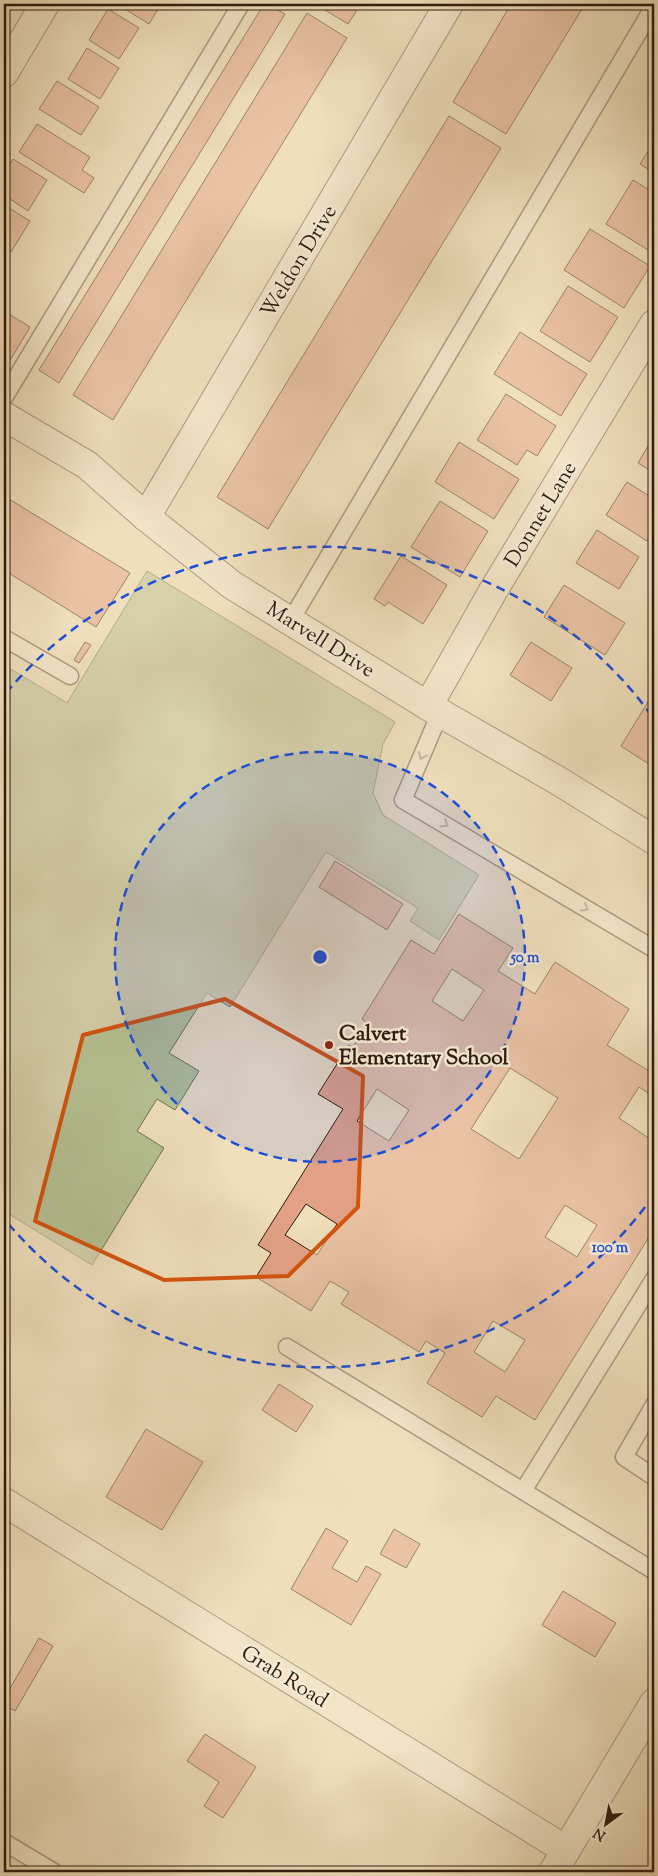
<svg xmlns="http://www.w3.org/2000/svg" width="658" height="1876" font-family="'Sorts Mill Goudy',serif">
  <rect width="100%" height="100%" fill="#f0dfbd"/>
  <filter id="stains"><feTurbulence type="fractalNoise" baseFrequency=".004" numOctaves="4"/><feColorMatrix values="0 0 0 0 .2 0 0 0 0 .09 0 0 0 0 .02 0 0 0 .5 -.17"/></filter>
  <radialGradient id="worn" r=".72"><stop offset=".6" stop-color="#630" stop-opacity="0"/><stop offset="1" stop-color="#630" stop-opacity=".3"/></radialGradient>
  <path fill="#b6c294" stroke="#726e51" d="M147 571 395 722 383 744 373 793 383 815 479 875 439 940 410 921 418 908 326 852 230 1007 207 993 169 1053 199 1071 175 1110 157 1099 137 1131 164 1148 92 1265 4 1211V665L67 703Z"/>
  <path fill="#e3a287" stroke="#2e1a0e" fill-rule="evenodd" d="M117 4H161L149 24Z
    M264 4H267L285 14 59 383 39 370Z
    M315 4H361L348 24Z
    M511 4H585L506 134 453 102Z
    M108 9 139 28 119 59 89 40Z
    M307 13 347 38 113 420 73 395Z
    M87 48 119 68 100 99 68 79Z
    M57 81 99 107 81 135 39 109Z
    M449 116 501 148 268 529 217 497Z
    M37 124 90 157 82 170 94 178 84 193 19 152Z
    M654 142V173L640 164Z
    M13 159 47 180 28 211 4 195V174Z
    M633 180 654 193 653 253 606 224Z
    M4 205 30 221 11 252 4 247Z
    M590 229 650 266 624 308 564 270Z
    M568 286 618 317 590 362 540 331Z
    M4 311 30 327 11 359 4 354Z
    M520 332 587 374 561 416 494 374Z
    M506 394 556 426 537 456 527 450 517 465 477 440Z
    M654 436V473L638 463Z
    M459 442 519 479 494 519 435 482Z
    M627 482 654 499V530L647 541 606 515Z
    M4 496 130 573 96 627 4 570Z
    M440 501 488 531 460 577 411 547Z
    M597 530 639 557 619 589 576 563Z
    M401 556 447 585 423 624 388 602 385 606 374 599Z
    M564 585 625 623 605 655 544 617Z
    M85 642 91 645 79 663 74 660Z
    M531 642 572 668 551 701 510 675Z
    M654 692V762L652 766 621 746Z
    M335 861 403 904 387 930 319 887Z
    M459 914 513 948 498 971 535 994 555 962 629 1009 607 1045 649 1071 654 1062V1097L639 1087 619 1118 650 1139 654 1133V1229L535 1420 496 1396 482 1417 427 1383 445 1353 426 1341 419 1352 341 1304 349 1292 330 1281 311 1311 256 1277 271 1253 258 1245 343 1109 318 1094 349 1045 353 1047 368 1024 362 1019 411 940 434 954ZM452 969 484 990 463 1021 432 1001ZM510 1068 558 1098 519 1159 471 1129ZM377 1089 409 1110 389 1141 357 1121ZM306 1204 337 1224 317 1255 285 1235ZM565 1205 597 1225 577 1257 545 1237ZM493 1321 525 1340 505 1372 474 1352Z
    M279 1384 313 1406 296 1432 262 1410Z
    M146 1429 203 1462 162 1530 106 1497Z
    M326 1528 348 1541 332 1568 357 1582 366 1566 381 1574 351 1625 291 1589Z
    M394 1529 420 1544 406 1568 380 1554Z
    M563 1591 616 1623 595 1657 542 1625Z
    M39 1638 53 1646 15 1711 4 1705V1699Z
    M205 1734 256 1767 223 1818 204 1806 219 1782 187 1761Z"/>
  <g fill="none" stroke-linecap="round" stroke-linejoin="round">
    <defs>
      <path id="service" d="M4 398 241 4
        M291 620 654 6
        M4 638 70 676
        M440 713 403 800 654 949
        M287 1347 654 1571
        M654 1405 624 1457 654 1477
        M523 1491 654 1279
        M4 1842 54 1872"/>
      <path id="minor" d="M4 73 45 4
        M146 517 449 4
        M428 706 493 591 654 324
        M4 1502 566 1850"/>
      <path id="tertiary" d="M4 416 87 465 146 517 232 585 428 706 557 780 654 840
        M553 1872 654 1703"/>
    </defs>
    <use href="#service" stroke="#5e4b3a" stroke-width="19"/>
    <use href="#minor" stroke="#5e4b3a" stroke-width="30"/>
    <use href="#tertiary" stroke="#5e4b3a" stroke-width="30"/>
    <use href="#service" stroke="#f5ead4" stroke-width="16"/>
    <use href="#minor" stroke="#f5ead4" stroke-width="28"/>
    <use href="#tertiary" stroke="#f5ead4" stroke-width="28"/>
  </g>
  <defs><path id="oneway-chevron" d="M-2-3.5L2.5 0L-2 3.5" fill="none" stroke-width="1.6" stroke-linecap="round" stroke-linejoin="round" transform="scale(1.25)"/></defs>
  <g stroke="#9b8c7b">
    <use href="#oneway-chevron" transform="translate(422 756) rotate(113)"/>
    <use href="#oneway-chevron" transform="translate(445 824) rotate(31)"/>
    <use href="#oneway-chevron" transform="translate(585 908) rotate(31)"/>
  </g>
  <path d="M0 0H658V1876H0ZM225 999 363 1076 358 1207 288 1276 164 1280 35 1221 83 1035Z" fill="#f0dfbd" fill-opacity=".55" fill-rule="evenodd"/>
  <path fill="none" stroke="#d5530c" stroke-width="4" stroke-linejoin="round" d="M225 999 363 1076 358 1207 288 1276 164 1280 35 1221 83 1035Z"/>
  <circle cx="320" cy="957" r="205" fill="#1d4ed8" fill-opacity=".12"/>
  <g fill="none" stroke="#1d4ed8" stroke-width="2.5" stroke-dasharray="9 6">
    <circle cx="320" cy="957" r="205"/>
    <path d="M654 1195A410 410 0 0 1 6 1221M6 693A410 410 0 0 1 654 719"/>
  </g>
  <circle fill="#8f2418" stroke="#f5ead4" stroke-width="2" cx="329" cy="1045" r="5"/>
  <g text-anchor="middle" stroke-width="5" stroke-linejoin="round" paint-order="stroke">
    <g font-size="21" fill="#2e1a0e" stroke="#f5ead4">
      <text transform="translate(298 261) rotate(-59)" y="7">Weldon Drive</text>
      <text transform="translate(540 514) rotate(-59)" y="7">Donnet Lane</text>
      <text transform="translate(321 639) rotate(32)" y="7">Marvell Drive</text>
      <text transform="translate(285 1676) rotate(32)" y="7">Grab Road</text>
    </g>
    <g font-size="21" font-weight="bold" fill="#2e1a0e" stroke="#f5ead4" text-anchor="start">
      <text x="339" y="1040">Calvert<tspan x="339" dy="24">Elementary School</tspan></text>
    </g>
  </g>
  <circle cx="320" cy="957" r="8" fill="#1d4ed8" stroke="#f5ead4" stroke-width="2.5"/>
  <g font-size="15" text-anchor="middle" font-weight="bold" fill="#1d4ed8" stroke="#f5ead4" stroke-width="5" stroke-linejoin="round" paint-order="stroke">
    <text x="525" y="962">50 m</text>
    <text x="610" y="1252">100 m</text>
  </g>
  <rect width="658" height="1876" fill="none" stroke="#f0dfbd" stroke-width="20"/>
  <rect x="5" y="5" width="648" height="1866" fill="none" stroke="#2e1a0e" stroke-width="2.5"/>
  <rect x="10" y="10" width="638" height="1856" fill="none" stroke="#2e1a0e"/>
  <g transform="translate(606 1824) rotate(212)" stroke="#f5ead4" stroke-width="4" paint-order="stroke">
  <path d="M0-4L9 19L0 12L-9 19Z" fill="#2e1a0e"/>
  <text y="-8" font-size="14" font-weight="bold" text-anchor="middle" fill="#2e1a0e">N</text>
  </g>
  <rect width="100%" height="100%" filter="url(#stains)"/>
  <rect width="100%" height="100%" fill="url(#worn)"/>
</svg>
